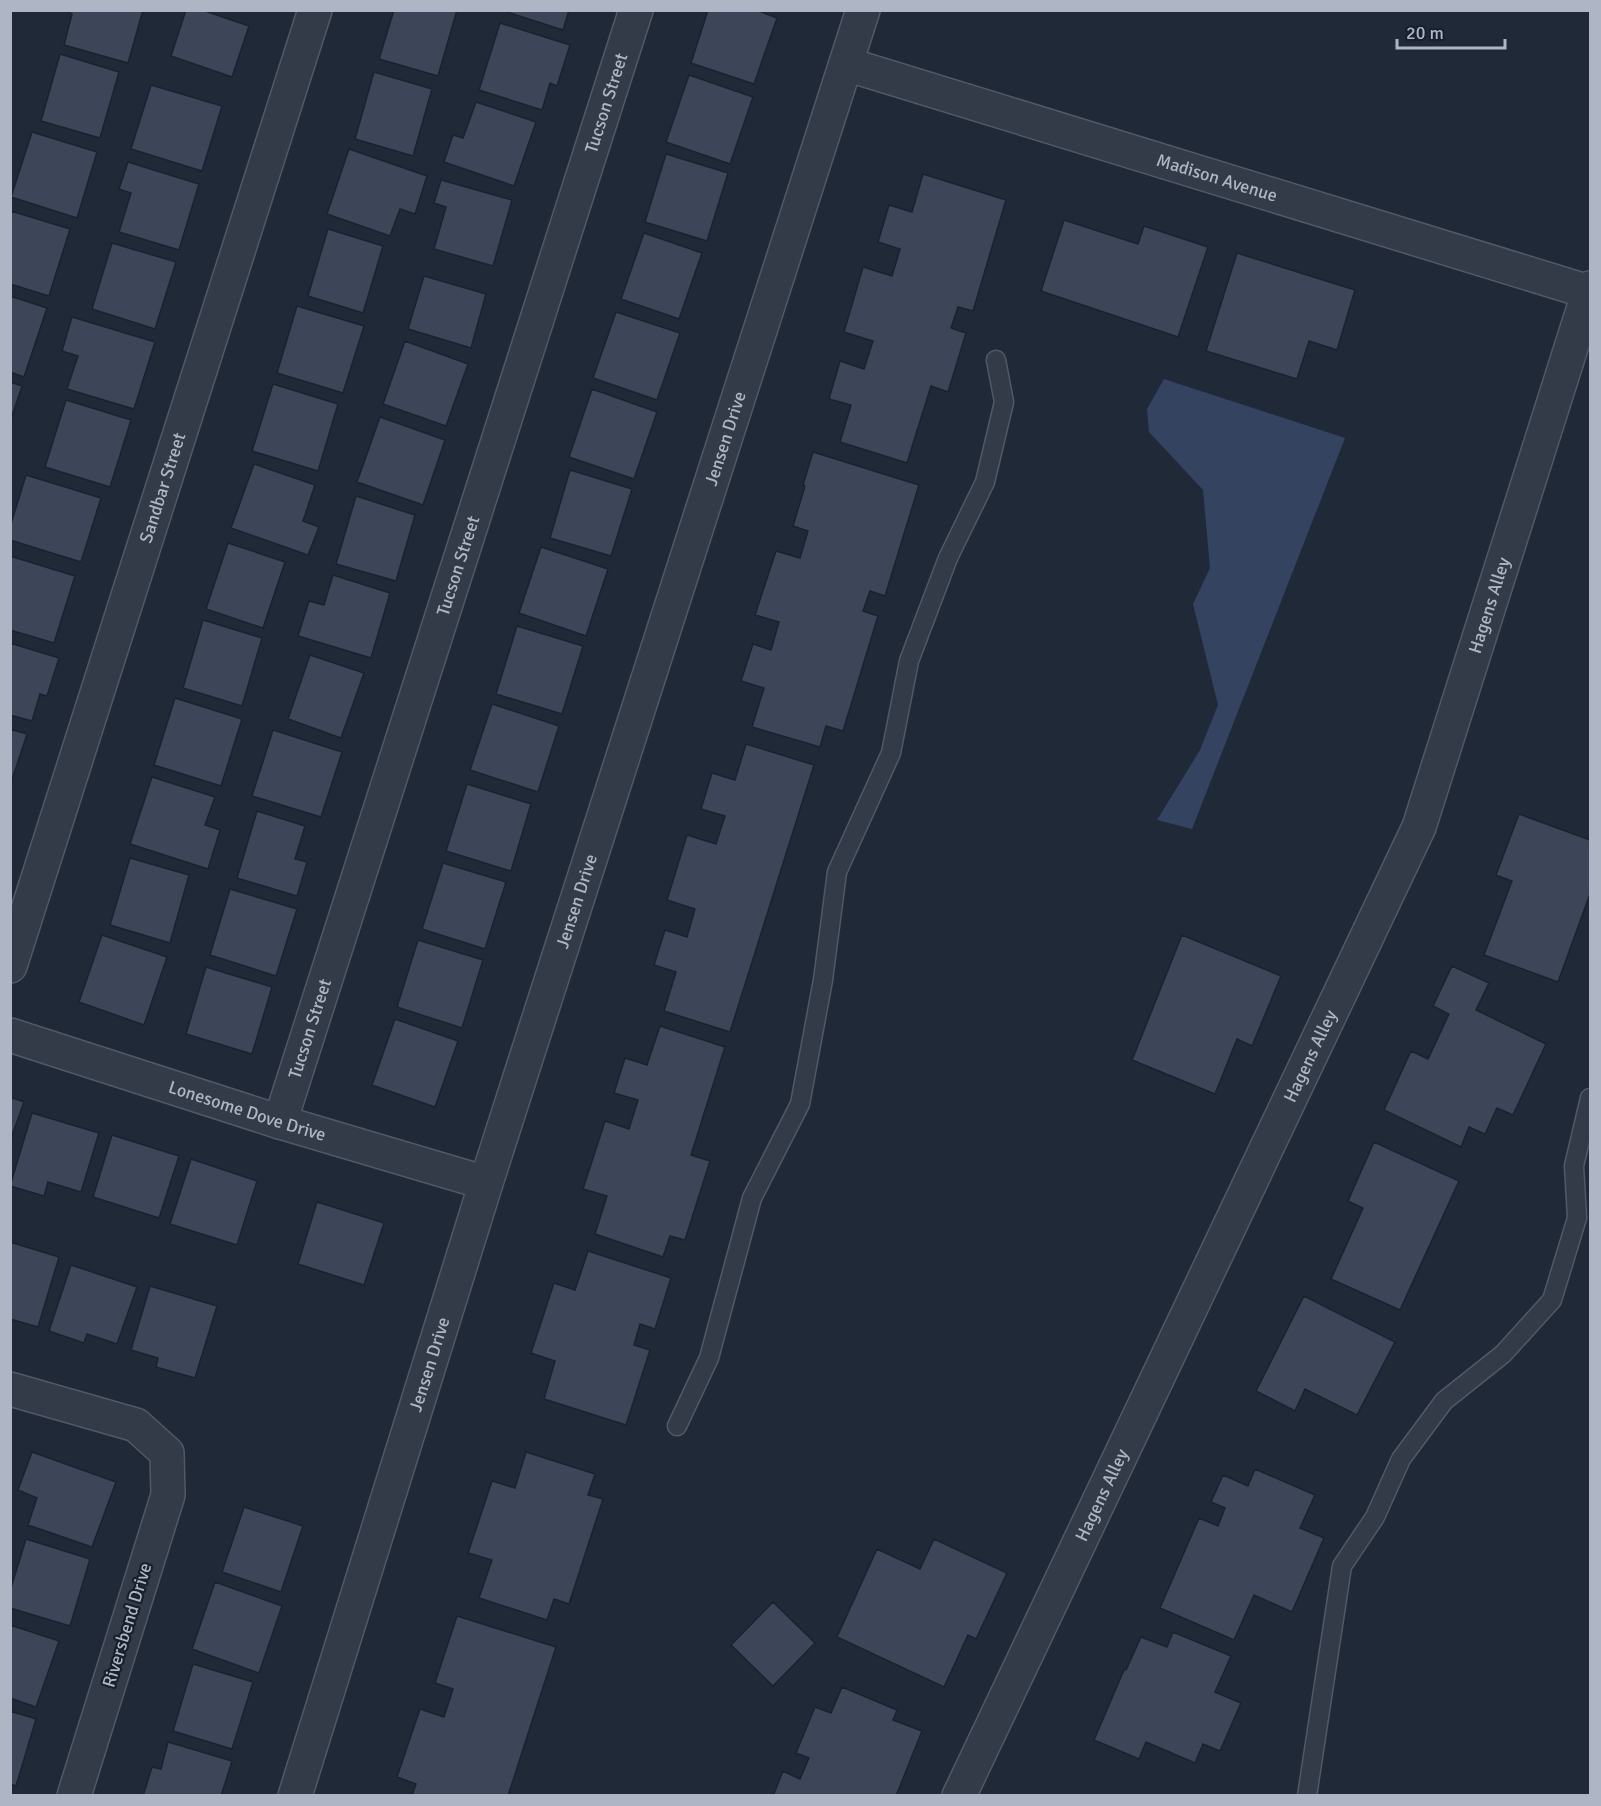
<svg xmlns="http://www.w3.org/2000/svg" width="1601" height="1806" font-family="Signika,sans-serif">
  <rect width="100%" height="100%" fill="#202938"/>
  <path fill="#334360" d="M1164 379 1345 438 1192 829 1157 820 1200 750 1218 705 1193 604 1210 568 1203 490 1149 432 1147 409Z"/>
  <path fill="#3c4658" stroke="#1b222f" stroke-width="1.5" d="M143 10 128 63 64 45 72 14 65 10Z
    M186 10H202L249 26 232 77 171 56Z
    M394 10H457L438 76 379 59Z
    M507 10H569L563 30 507 12Z
    M708 10H756L777 18 754 84 691 63Z
    M500 23 570 45 557 86 550 83 542 110 479 90Z
    M60 54 119 72 100 138 41 121Z
    M374 72 432 89 413 156 355 139Z
    M689 75 753 97 730 164 666 142Z
    M151 85 222 106 202 171 131 149Z
    M476 102 536 122 514 186 444 162 453 135 463 138Z
    M32 132 97 152 77 218 11 197Z
    M349 149 427 176 415 214 400 209 390 236 327 214Z
    M666 154 728 173 707 241 645 222Z
    M128 162 199 184 179 250 119 232 131 193 119 189Z
    M923 174 1006 200 973 311 958 307 951 328 966 333 948 392 931 386 907 463 840 442 851 405 829 399 840 361 864 369 873 341 844 332 863 267 892 276 900 249 878 242 889 205 912 212Z
    M441 180 512 200 493 266 434 249 446 207 434 203Z
    M11 211 70 229 49 296 10 284Z
    M1064 220 1138 244 1144 226 1208 247 1178 337 1041 291Z
    M328 229 383 246 363 313 308 296Z
    M644 233 702 253 679 319 621 299Z
    M112 243 176 262 155 329 92 309Z
    M1237 253 1355 290 1337 350 1309 341 1297 379 1206 351Z
    M424 276 486 294 471 348 408 329Z
    M10 296 47 308 24 377 10 372Z
    M297 306 364 326 343 393 277 373Z
    M616 312 680 333 657 400 593 378Z
    M72 317 155 342 134 409 67 389 78 356 62 351Z
    M405 341 468 364 446 426 383 404Z
    M10 382 22 386 10 422Z
    M273 384 338 404 318 471 252 451Z
    M592 389 657 412 634 479 569 457Z
    M66 400 131 420 110 487 45 467Z
    M380 417 445 440 423 505 357 482Z
    M813 452 919 485 885 596 870 591 863 611 878 616 843 731 826 726 820 747 752 727 764 688 741 681 753 644 771 650 779 622 755 615 776 551 800 558 808 531 793 526 805 486 803 485Z
    M254 464 315 485 303 521 319 527 308 555 231 528Z
    M570 470 632 489 611 556 550 538Z
    M26 475 101 498 81 562 10 540V527Z
    M356 496 415 515 396 581 336 564Z
    M228 543 285 562 263 628 206 609Z
    M541 547 608 569 586 636 519 613Z
    M10 556 75 576 54 643 10 630Z
    M333 575 390 593 371 658 298 636 309 601 324 605Z
    M203 620 262 638 242 706 183 688Z
    M517 626 583 646 562 714 496 694Z
    M10 643 59 658 47 696 40 694 32 721 10 715Z
    M310 655 364 673 341 738 288 719Z
    M175 698 242 719 221 786 154 765Z
    M492 704 559 726 538 792 470 770Z
    M10 729 27 734 10 786Z
    M273 730 342 752 321 817 252 796Z
    M746 744 814 765 730 1032 664 1011 676 972 654 965 665 930 687 937 695 909 667 900 687 835 716 844 725 816 701 809 712 773 735 780Z
    M152 777 215 797 205 825 220 830 208 869 130 844Z
    M467 784 531 804 511 871 446 851Z
    M257 811 305 826 295 859 307 862 297 896 237 878Z
    M1519 814 1590 840V894L1558 982 1484 955 1512 881 1496 875Z
    M130 858 189 875 170 943 110 925Z
    M443 863 506 882 485 949 422 929Z
    M230 889 297 909 276 976 210 955Z
    M102 935 167 957 144 1025 79 1002Z
    M1182 935 1281 976 1252 1046 1237 1039 1215 1094 1132 1060Z
    M418 940 483 960 462 1028 397 1007Z
    M1452 966 1489 983 1476 1010 1546 1044 1513 1115 1497 1108 1485 1134 1469 1127 1461 1147 1384 1110 1411 1051 1428 1059 1449 1014 1433 1006Z
    M206 967 272 987 252 1054 186 1034Z
    M395 1019 458 1041 435 1107 372 1085Z
    M660 1026 725 1047 691 1155 710 1161 685 1240 670 1236 663 1257 595 1234 607 1196 583 1189 605 1121 629 1129 638 1100 614 1093 625 1058 647 1065Z
    M10 1097 24 1102 10 1141Z
    M32 1113 99 1133 81 1192 48 1182 44 1196 10 1186Z
    M112 1135 179 1156 159 1218 93 1197Z
    M1374 1142 1459 1181 1400 1310 1331 1279 1363 1208 1348 1201Z
    M191 1159 257 1181 237 1245 170 1224Z
    M317 1202 384 1223 364 1285 298 1264Z
    M10 1242 59 1257 38 1327 10 1319Z
    M588 1251 671 1278 655 1329 640 1324 634 1345 650 1350 626 1425 544 1399 555 1361 531 1353 554 1283 575 1290Z
    M71 1265 137 1287 117 1344 87 1334 84 1343 49 1331Z
    M150 1286 217 1306 195 1378 156 1367 158 1358 131 1350Z
    M1304 1296 1395 1342 1357 1415 1305 1389 1295 1411 1256 1391Z
    M32 1452 116 1482 92 1547 28 1525 37 1498 18 1490Z
    M526 1452 595 1474 588 1495 603 1499 569 1604 554 1599 547 1620 479 1598 492 1560 468 1553 492 1481 515 1488Z
    M1255 1469 1315 1495 1300 1528 1324 1538 1292 1612 1254 1595 1234 1640 1160 1608 1199 1518 1218 1526 1225 1508 1211 1502 1223 1475 1248 1486Z
    M244 1507 303 1526 281 1592 222 1572Z
    M26 1539 90 1559 70 1626 10 1608V1591Z
    M934 1539 1007 1573 976 1639 968 1635 944 1687 837 1637 877 1549 920 1569Z
    M215 1582 282 1606 259 1673 192 1649Z
    M773 1602 815 1643 773 1686 731 1645Z
    M457 1616 556 1647 508 1796H412L416 1784 397 1777 420 1709 444 1717 453 1689 435 1683Z
    M10 1625 59 1641 36 1707 10 1698Z
    M1173 1632 1231 1656 1215 1692 1241 1703 1220 1751 1203 1744 1195 1763 1146 1742 1139 1759 1094 1740 1124 1670H1126L1141 1637 1167 1647Z
    M193 1664 253 1682 232 1749 173 1731Z
    M842 1687 897 1710 893 1720 922 1731 896 1796H773L783 1771 800 1779 809 1758 796 1753 815 1707 831 1713Z
    M10 1711 36 1719 16 1786 10 1784Z
    M168 1742 232 1761 221 1796H143L152 1767 161 1769Z"/>
  <g fill="none" stroke-linecap="round" stroke-linejoin="round">
    <defs>
      <path id="service" d="M677 1426 709 1358 752 1198 800 1104 823 980 837 872 891 753 909 661 948 558 985 482 1004 402 996 360
        M1307 1796 1342 1566 1375 1517 1401 1459 1444 1401 1503 1354 1552 1300 1577 1218 1574 1166 1590 1098"/>
      <g id="minor">
        <path id="s1" d="M846 64 1589 292"/>
        <path id="s2" d="M10 966 315 10"/>
        <path id="s3" d="M10 1035 280 1122 486 1183"/>
        <path id="s4" d="M280 1122 636 10"/>
        <path d="M10 1389 136 1425 167 1453 168 1495 74 1796"/>
        <path id="s5" d="M295 1796 486 1183 863 10"/>
        <path id="s6" d="M959 1796 1419 827 1590 288"/>
      </g>
    </defs>
    <use href="#service" stroke="#515866" stroke-width="21"/>
    <use href="#minor" stroke="#515866" stroke-width="36"/>
    <use href="#service" stroke="#333b48" stroke-width="18"/>
    <use href="#minor" stroke="#333b48" stroke-width="33"/>
  </g>
  <g text-anchor="middle" stroke-width="4.5" stroke-linejoin="round" paint-order="stroke">
    <g font-size="18" fill="#aeb5c5" stroke="#19202d">
      <text dy="6" stroke="none"><textPath href="#s4" startOffset="1070">Tucson Street</textPath></text>
      <text dy="6" stroke="none"><textPath href="#s1" startOffset="388">Madison Avenue</textPath></text>
      <text dy="6" stroke="none"><textPath href="#s5" startOffset="1424">Jensen Drive</textPath></text>
      <text dy="6" stroke="none"><textPath href="#s2" startOffset="502">Sandbar Street</textPath></text>
      <text dy="6" stroke="none"><textPath href="#s4" startOffset="584">Tucson Street</textPath></text>
      <text dy="6" stroke="none"><textPath href="#s6" startOffset="1305">Hagens Alley</textPath></text>
      <text dy="6" stroke="none"><textPath href="#s5" startOffset="938">Jensen Drive</textPath></text>
      <text dy="6" stroke="none"><textPath href="#s4" startOffset="98">Tucson Street</textPath></text>
      <text dy="6" stroke="none"><textPath href="#s6" startOffset="819">Hagens Alley</textPath></text>
      <text dy="6" stroke="none"><textPath href="#s3" startOffset="249">Lonesome Dove Drive</textPath></text>
      <text dy="6" stroke="none"><textPath href="#s5" startOffset="452">Jensen Drive</textPath></text>
      <text dy="6" stroke="none"><textPath href="#s6" startOffset="333">Hagens Alley</textPath></text>
      <text transform="translate(127 1625) rotate(-73)" y="6">Riversbend Drive</text>
    </g>
  </g>
  <rect width="1601" height="1806" fill="none" stroke="#aeb5c5" stroke-width="24"/>
  <path d="M1397 39v9h108v-9" fill="none" stroke="#aeb5c5" stroke-width="3"/>
  <text x="1406" y="39" font-size="18" fill="#aeb5c5" stroke="#19202d" stroke-width="4.5" paint-order="stroke">20 m</text>
</svg>
